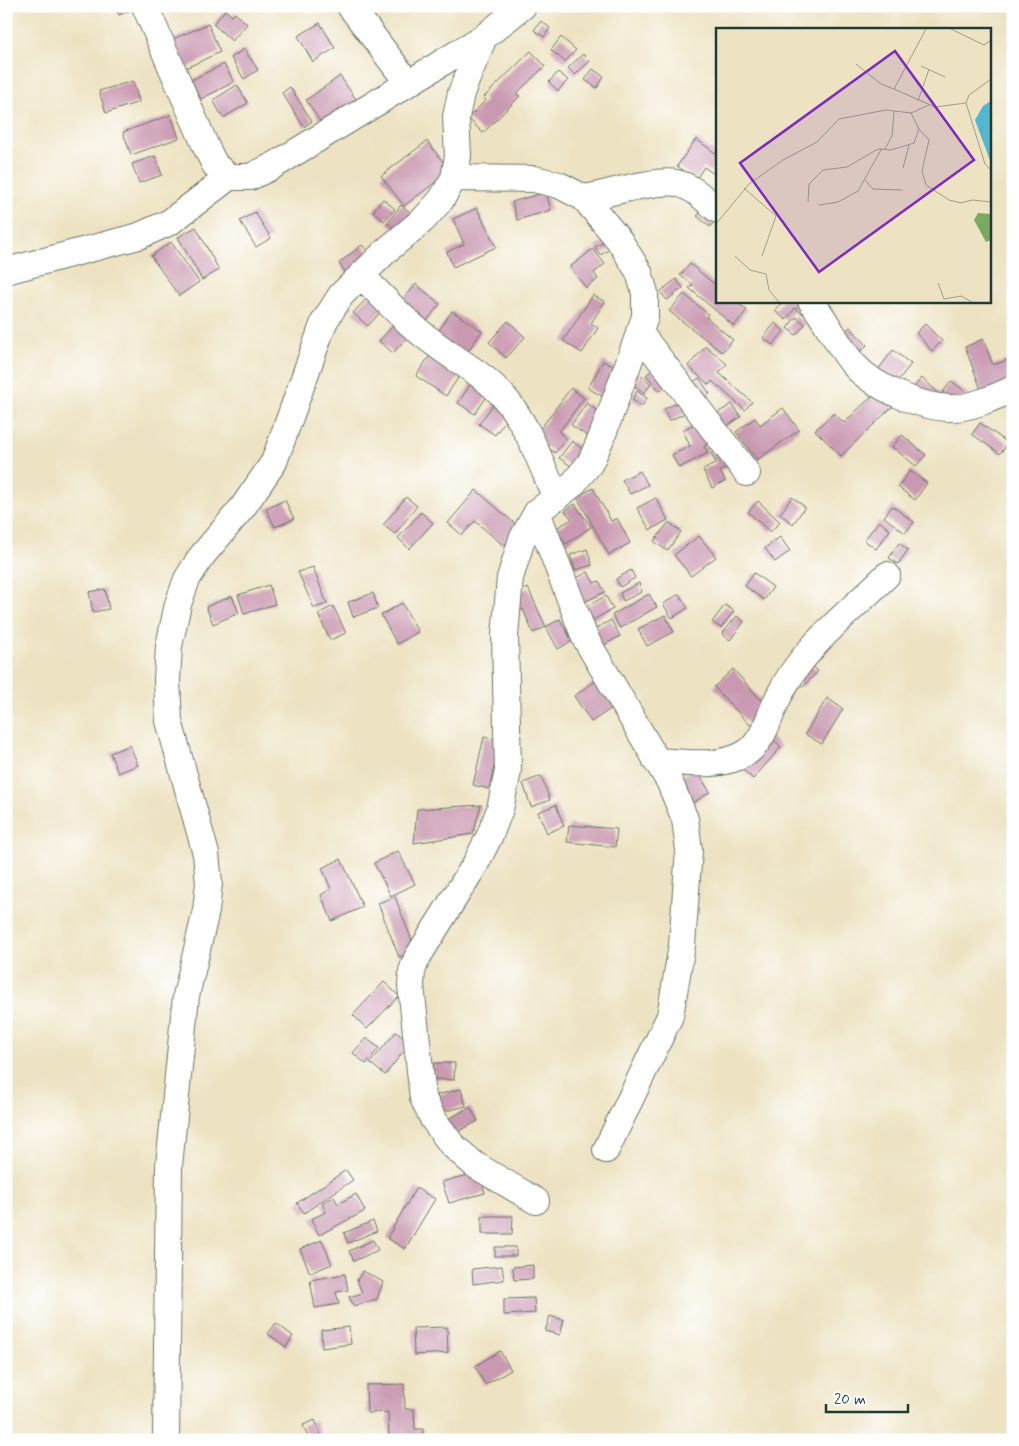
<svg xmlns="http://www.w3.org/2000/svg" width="1019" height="1446" font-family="Mynerve,sans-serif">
  <rect width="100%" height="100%" fill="#fff"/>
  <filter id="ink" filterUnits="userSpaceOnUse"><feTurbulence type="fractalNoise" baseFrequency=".02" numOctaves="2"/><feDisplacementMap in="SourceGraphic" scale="10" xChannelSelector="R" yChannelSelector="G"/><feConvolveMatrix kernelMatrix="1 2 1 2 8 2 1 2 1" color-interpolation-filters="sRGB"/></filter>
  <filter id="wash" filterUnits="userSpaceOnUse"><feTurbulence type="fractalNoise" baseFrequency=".0096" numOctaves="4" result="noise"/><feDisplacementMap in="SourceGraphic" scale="20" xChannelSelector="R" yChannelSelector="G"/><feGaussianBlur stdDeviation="1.12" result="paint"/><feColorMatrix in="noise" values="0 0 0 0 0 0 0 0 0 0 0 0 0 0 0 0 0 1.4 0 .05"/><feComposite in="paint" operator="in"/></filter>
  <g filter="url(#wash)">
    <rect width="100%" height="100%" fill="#ede2c1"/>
    <g id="blocks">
      <path fill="#c999b1" d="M115 6H139L119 15Z
        M225 10 232 16 235 13 247 24 232 41 213 24Z
        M541 21 550 28 544 37 534 30Z
        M320 23 335 48 313 62 298 36Z
        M208 24 220 52 186 68 173 39Z
        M561 37 576 50 565 62 551 50Z
        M244 49 258 70 244 79 231 58Z
        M531 51 545 66 516 94 520 96 483 133 468 118 486 100 483 98Z
        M583 54 590 61 575 75 568 68Z
        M224 64 234 82 201 99 191 80Z
        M593 69 604 77 597 88 585 80Z
        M558 72 568 80 558 91 549 82Z
        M340 76 362 108 327 132 306 100Z
        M133 81 139 102 106 113 99 91Z
        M237 85 248 103 223 118 213 100Z
        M290 87 312 121 304 127 282 93Z
        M171 115 179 138 131 155 123 132Z
        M696 139 718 155V168L714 174 704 167 696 179 677 166Z
        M427 141 450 171 404 206 381 176Z
        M155 156 162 175 139 183 132 164Z
        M546 192 551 210 517 220 512 202Z
        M383 199 395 209 384 221 373 211Z
        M401 205 415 216 401 234 387 223Z
        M707 206 718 217 710 227 697 216Z
        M477 208 496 247 453 267 447 252 464 244 453 219Z
        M255 212 271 238 256 247 240 221Z
        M196 227 219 270 202 280 178 237Z
        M608 240 612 248 600 255 595 247Z
        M171 242 199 282 179 296 151 256Z
        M362 245 371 256 347 275 339 263Z
        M593 249 605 264 594 273 598 279 586 288 570 267Z
        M690 264 718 287V301H735L747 310 734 326 689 288 693 285 680 275Z
        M676 279 683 288 667 300 660 292Z
        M416 284 440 304 423 326 398 306Z
        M372 293 386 306 368 326 353 313Z
        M684 294 708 314 706 317 733 340 722 352 669 311Z
        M593 295 605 302 591 323 598 328 582 353 563 341Z
        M783 301H803L812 320 795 308 786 320 775 311Z
        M452 311 482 331 463 359 433 339Z
        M796 317 805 324 796 335 787 328Z
        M400 318 414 330 393 353 379 341Z
        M508 321 525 337 506 358 489 342Z
        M775 323 784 331 773 345 763 338Z
        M925 324 942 341 932 351 916 333Z
        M850 327 867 345 856 356 838 339Z
        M983 339 993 365 1013 358V380L982 392 965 347Z
        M706 346 727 364 719 373 752 402 745 410 712 381 709 385 688 366Z
        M434 349 464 369 446 396 416 376Z
        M893 350 911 364 893 387 875 374Z
        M603 361 620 370 605 398 588 388Z
        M661 363 675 380 660 391 646 375Z
        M640 375 651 384 644 393 633 384Z
        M699 378 710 394 700 400 689 385Z
        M922 378 941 395 951 381 970 395 932 404 913 388Z
        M474 379 491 390 475 414 458 403Z
        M571 388 584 398 559 432 566 438 555 453 534 437Z
        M878 390 893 406 841 456 815 430 834 413 844 423Z
        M637 391 647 398 642 406 632 400Z
        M687 398 693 409 669 421 664 409Z
        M495 402 511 413 495 435 479 424Z
        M587 403 605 417 590 438 571 425Z
        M732 404 741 417 722 429 713 416Z
        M783 408 799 430 757 460 736 432 755 418 760 425Z
        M700 421 711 443 704 446 708 453 679 468 672 455 690 446 683 430Z
        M980 423 1008 443 1000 454 972 434Z
        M902 435 926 455 916 466 892 447Z
        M572 441 592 456 580 472 559 458Z
        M718 444 729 467 720 471 725 481 712 488 703 470 716 463 709 449Z
        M640 471 648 485 630 494 622 480Z
        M910 471 927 483 915 500 898 487Z
        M593 488 611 521 617 518 630 543 609 555 577 497Z
        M476 490 520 528 504 546 475 521 462 535 448 523Z
        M406 497 417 506 395 534 383 525Z
        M792 497 805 507 793 524 780 514Z
        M656 498 668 520 650 530 637 508Z
        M285 500 294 519 275 527 266 509Z
        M758 501 780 522 770 532 748 512Z
        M575 504 591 527 566 544 555 529 572 519 565 511Z
        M892 506 914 522 905 533 884 517Z
        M421 512 433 523 409 549 398 538Z
        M879 521 890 530 876 549 864 540Z
        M669 522 681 532 667 551 654 541Z
        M699 536 716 557 691 576 674 555Z
        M780 537 790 551 775 562 765 548Z
        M899 543 908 550 898 564 889 558Z
        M587 549 592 565 575 570 570 555Z
        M313 567 327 604 314 608 298 572Z
        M631 570 635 578 620 587 616 579Z
        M588 572 594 583 599 581 605 592 584 602 573 580Z
        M754 573 773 587 764 600 745 586Z
        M639 583 642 592 623 601 620 593Z
        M269 585 275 604 244 614 238 595Z
        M528 588 546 627 533 633 523 609 517 612 510 596Z
        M105 589 109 609 93 612 89 592Z
        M373 593 378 608 353 617 348 602Z
        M649 594 657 607 620 628 612 615Z
        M679 594 688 608 672 618 663 604Z
        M232 596 239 613 213 624 206 607Z
        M606 596 613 609 593 620 585 607Z
        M402 603 418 632 397 644 381 615Z
        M725 605 734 611 721 628 712 622Z
        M333 606 346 633 330 640 318 614Z
        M665 615 674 632 647 646 638 629Z
        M737 616 744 622 730 640 722 634Z
        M560 619 572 641 558 649 546 627Z
        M611 620 620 636 601 647 592 631Z
        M810 664 818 671 803 687 795 680Z
        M733 669 768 708 750 725 714 687Z
        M603 676 621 702 591 722 574 696Z
        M827 698 843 709 822 744 805 734Z
        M770 736 781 747 753 779 741 768Z
        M484 737 500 741 489 789 473 785Z
        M130 745 138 765 118 773 110 753Z
        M695 768 710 792 691 804 676 780Z
        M541 776 550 800 531 807 523 783Z
        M481 805 473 834 414 843 417 809Z
        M556 805 564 826 547 833 538 812Z
        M569 825 617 829 615 847 567 842Z
        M398 851 415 884 391 896 374 863Z
        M341 859 363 907 332 921 321 895 331 889 322 868Z
        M395 897 416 951 399 957 378 903Z
        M384 982 399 996 367 1029 353 1015Z
        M396 1032 410 1043 385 1075 370 1063Z
        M366 1038 379 1048 366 1064 353 1053Z
        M434 1063H455L454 1080 434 1079Z
        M461 1089 466 1106 442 1112 437 1095Z
        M470 1107 478 1121 450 1136 443 1122Z
        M346 1170 353 1180 304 1213 297 1203Z
        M479 1172 485 1193 449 1203 442 1182Z
        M416 1188 435 1199 405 1249 387 1238Z
        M356 1194 365 1211 319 1235 311 1219 326 1212 322 1203 334 1197 338 1204Z
        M482 1216H513L512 1234H482Z
        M373 1221 377 1231 348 1243 344 1233Z
        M322 1240 332 1264 310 1273 300 1249Z
        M373 1240 378 1250 354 1261 349 1251Z
        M495 1247H516V1256H495Z
        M533 1265V1279L514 1280 513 1267Z
        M502 1266 504 1280 473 1284 472 1269Z
        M363 1271 383 1282 377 1299 354 1306 349 1297 362 1293 357 1280Z
        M345 1274 348 1290 336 1292 339 1304 315 1308 310 1280Z
        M534 1298 535 1313 504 1315V1299Z
        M550 1316 564 1320 560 1335 545 1331Z
        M276 1323 293 1336 286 1347 268 1334Z
        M349 1327 351 1344 322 1348 321 1330Z
        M447 1327 448 1353 414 1355 413 1328Z
        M500 1351 511 1370 485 1385 475 1366Z
        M404 1384 405 1409H414L415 1429H423V1440H389L388 1412 367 1413 366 1385Z
        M315 1420 323 1440H309L303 1425Z"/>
    </g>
  </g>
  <g filter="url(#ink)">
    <use href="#blocks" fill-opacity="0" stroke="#677765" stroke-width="1"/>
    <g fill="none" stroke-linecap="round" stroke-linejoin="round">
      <defs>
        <path id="minor" d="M145 6 206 147 215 165 229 177H250L273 166 484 37 523 6
          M350 6 408 83
          M454 178 534 179 559 185 584 198 619 240 639 272 645 293V317L603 434 590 463 572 485 537 512 522 539 510 578 505 636 508 771 500 809 490 835 476 863 417 958 412 971 411 986 423 1098 433 1119 452 1145 475 1165 536 1201
          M584 198C607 194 655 179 676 183 693 186 705 200 718 210
          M6 271 139 236 170 222 229 177
          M361 275C385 299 407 324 434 343 457 361 484 374 503 396 528 424 541 464 556 498
          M811 301C827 321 838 346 854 365 875 388 923 409 954 408 974 407 995 397 1013 389
          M639 332 747 473
          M537 512 585 638 670 783 685 819 689 850 682 945 670 1016 606 1150
          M656 761C686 762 720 769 746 753 765 741 770 712 780 694 803 647 850 612 887 575
          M166 1440 169 1166 186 996 206 911 209 883 206 854 169 721 167 680 169 646 178 604 187 579 201 557 243 507 274 462 324 322 341 295 387 250 424 219 441 200 454 178 458 156 456 117 461 93 484 37"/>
      </defs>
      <use href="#minor" stroke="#677765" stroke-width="28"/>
      <use href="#minor" stroke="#fff" stroke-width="26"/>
    </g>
  </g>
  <g transform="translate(716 28)">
    <rect width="275" height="275" fill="#ede2c1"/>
    <path d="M262 185 275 186V212L270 214 258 192Z" fill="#7ba962"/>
    <path d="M275 73V135L259 92 267 78Z" fill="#52b6d1"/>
    <path fill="none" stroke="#9ba089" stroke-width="1" d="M210 1 178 61 219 79 250 75M235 1 268 17 275 12M140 36 165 56 178 61M205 38 229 49M275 51 253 67 250 75 269 136 275 142M202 73 213 41M203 101 213 112 206 143 210 157 233 172 245 175 256 172 275 174M169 121 176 108 178 83M187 140 193 117M149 152 157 161 186 162M28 160 60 188 46 228M92 174 93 156 107 142 131 139 162 121 175 122 198 115 203 101 195 85M103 177 122 174 142 163 166 120M0 196 33 156 67 132 101 114 123 91 170 82 195 85 213 77M19 228 34 242 50 246 53 262 63 274M222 255 228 271 245 268 256 274"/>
    <path fill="#7b2cbf" fill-opacity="0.15" stroke="#7b2cbf" stroke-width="2.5" d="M179 23 258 132 103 244 24 135Z"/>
    <rect width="275" height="275" fill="none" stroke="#1f3d34" stroke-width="2.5"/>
  </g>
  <rect width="1019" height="1446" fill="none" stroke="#fff" stroke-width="25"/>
  <path d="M826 1404v8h82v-8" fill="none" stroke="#1f3d34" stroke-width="2.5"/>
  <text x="834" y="1404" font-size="15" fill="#1f3d34" stroke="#ffffff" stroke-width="4" paint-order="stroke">20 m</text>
</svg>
